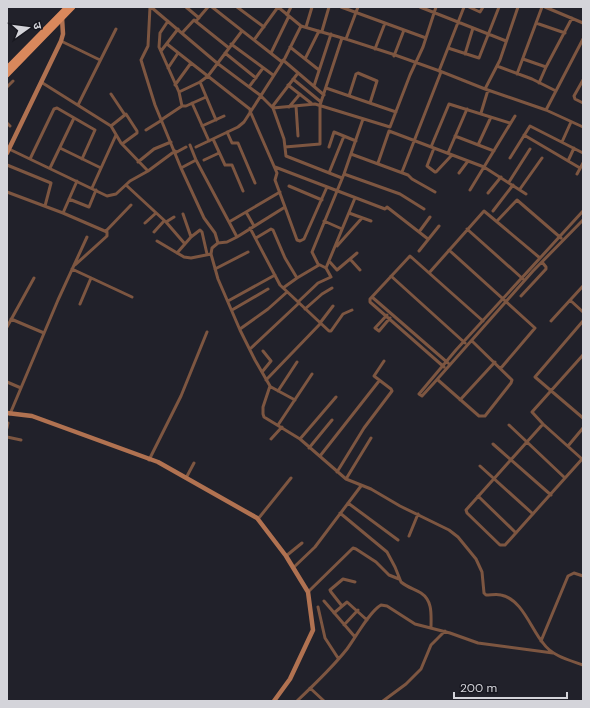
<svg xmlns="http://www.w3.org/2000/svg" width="590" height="708" font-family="'DM Sans','Noto Sans Devanagari',sans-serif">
  <rect width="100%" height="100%" fill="#21212a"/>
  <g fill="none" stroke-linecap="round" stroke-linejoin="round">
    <path stroke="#7d5641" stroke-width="3" d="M150 7 148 46 141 60 145 73 155 105 181 168 204 218 215 233 218 243 212 248 211 254 218 279 240 330 255 360 270 386 263 407V414L264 417 300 439 346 479 371 489 400 506 449 530 458 537 476 559 482 572 484 593 486 595C491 595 497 594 501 595 522 599 531 629 543 643 552 656 569 660 583 665
      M151 7 217 63 260 95 273 108 315 104 390 127 410 75 423 47 436 7
      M186 7 199 18
      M212 7 282 62
      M237 7 264 27
      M341 7 426 38
      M420 7 506 41
      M469 7 480 12 483 7
      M545 7 583 23
      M287 15 291 7
      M168 21 160 33 159 47 179 92 200 82 208 76 242 31
      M196 21 208 7
      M536 23 565 33
      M301 26C363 43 425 64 485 89L500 60 518 7
      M306 27 312 7
      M322 31 329 7
      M182 33 194 20 229 48
      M346 39 358 7
      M254 40 278 7
      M61 41 100 60
      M167 44 251 110
      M231 44 273 75
      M290 47 319 70
      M448 48 479 58 499 7
      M375 49 385 23
      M161 51 178 29
      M225 53 256 78
      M271 53 289 16
      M465 54 473 28
      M394 56 404 30
      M305 59 319 31
      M523 59 546 67
      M283 60 324 95
      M497 66 532 79 556 91
      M168 68 178 53
      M439 71 464 7
      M517 74 542 7
      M293 79 321 102
      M583 80 574 96 575 99 583 103
      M41 82 111 126 121 143 148 171 175 151
      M200 82 216 120
      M539 83 546 67 572 18
      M175 85 191 63
      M288 85 311 103
      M314 86 331 34
      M7 87 13 81
      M249 87 263 68
      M326 88 396 112
      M485 89 546 110 583 127
      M179 92 182 106
      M111 94 125 115
      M349 96 356 74 358 73 377 81 370 103
      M192 103 209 141
      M78 105 116 29
      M296 106 298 136
      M272 107 298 73
      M289 107 300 94
      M273 108 284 139 286 156 342 178
      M546 110 583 39
      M250 111 277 173 275 180 285 207
      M481 113 488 90
      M161 120 182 106H186L206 97
      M7 123 10 126
      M111 126 126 114 137 131V133L122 144
      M202 126 224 116
      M146 130 162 120
      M389 131 484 167 526 194
      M227 132 232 143H238L255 183
      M524 135 580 168
      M455 136 494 151
      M213 139 225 165H232L243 191
      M562 142 571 122
      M190 145 196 160 237 237
      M478 145 491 117
      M196 147 238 127 244 122 285 58 301 26 278 7
      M285 147 320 144V105L342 38
      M329 147 334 132 356 141
      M431 147 449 104 510 123
      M60 148 101 168
      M434 148 427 166 435 172H436L452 155
      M9 149 107 196 116 194 130 181 148 171
      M175 153 186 147
      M448 153 467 109
      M351 154 408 175 412 179 435 192
      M510 158 530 126 583 153
      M30 159 54 109 57 108 95 130 82 159
      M204 160 219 153
      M568 161 574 148
      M138 162 154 149 171 142
      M378 163 389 131
      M7 165 51 183 45 206
      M275 167 385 209 387 207 428 239
      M50 168 74 118
      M181 168 196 160
      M402 172 441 72
      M329 173 344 136
      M459 173 468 161
      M344 174 400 194 424 209
      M577 174 583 163
      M509 182 530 149
      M126 185 166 222 185 244
      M289 186 322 200
      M92 188 116 135
      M520 189 542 158
      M470 190 515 116
      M7 192 63 213 107 232V236L75 265
      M488 193 501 177
      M69 199 89 207 96 190
      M493 211 513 185
      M583 211 456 350 419 394 422 396 433 384 533 271 583 220
      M246 212 254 226
      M63 213 77 181
      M349 213 371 221
      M183 214 191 237
      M324 221 342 229
      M497 221 517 200 561 238
      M166 222 174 217
      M229 222 280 192
      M145 223 156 213
      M250 228 280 285 329 331H331L343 314 352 310
      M467 229 523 279
      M106 231 131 205
      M154 232 164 221
      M419 232 430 217
      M256 238 271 229 273 230 285 258 297 278
      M157 241 184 257 191 258 211 254
      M218 243 227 242 237 237 285 207 297 240 300 241 304 239 327 187
      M337 246 362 218
      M449 250 535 328 501 368
      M419 251 439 226
      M177 253 191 237 200 230 202 232 207 254
      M350 259 360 270
      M329 261 337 270 357 253
      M326 268 355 198
      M72 269 132 297
      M215 269 248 252
      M429 273 484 211 540 258
      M391 276 465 343
      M283 288 297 278 319 265
      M521 296 546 269V267L542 262
      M372 297 448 363
      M570 300 583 312
      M228 301 275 275
      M298 302 318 283 331 277 326 268 318 264 312 252 344 174 363 119
      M80 304 91 278
      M305 309 322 294 332 288
      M232 310 268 289
      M387 315 375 328 379 331 390 318
      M11 319 44 333
      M551 321 583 286
      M583 321 535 377 583 418
      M320 323 333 306
      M7 327 34 278
      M240 329 268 309 287 292
      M250 349 299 303
      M444 367 370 302V299L410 256 483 321
      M262 372 271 361 263 351
      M266 380 320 324
      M438 380 479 416H485L511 383 512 380 472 341
      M7 382 21 388
      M271 387 295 400
      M278 391 297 362
      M460 400 495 362
      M10 414 58 300 87 237
      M543 424 466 510 467 513 500 545H505L583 458
      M278 425 312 374
      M509 425 565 478
      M7 428 8 423
      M7 437 21 440
      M271 439 282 427
      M300 439 336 397
      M493 444 551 495
      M568 446 583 428
      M309 448 332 420
      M320 456 379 381
      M582 459 543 424 532 412 583 355
      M149 460 181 396 207 332
      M480 466 533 514
      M337 472 364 428 392 391 391 389 374 376 384 361
      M186 478 194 463
      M346 479 371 438
      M478 496 516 533
      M348 503 398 540
      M340 513 387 552 395 567 401 582C407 587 414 589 421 593 433 601 431 615 431 628
      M258 519 291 478
      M409 536 418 514
      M286 556 302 543
      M293 568 315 547 361 486
      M308 592 353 548 356 549 376 562 389 575 399 579
      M324 601 355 637
      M342 606 331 592 330 590 343 579 355 582
      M318 607 325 638 338 658
      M334 613 347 602 367 620
      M344 625 358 610
      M541 641 568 576 574 573 583 576
      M310 688 324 701
      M297 701C314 685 332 668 347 649 356 637 369 612 381 605L387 606 415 624 450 633 478 643 553 653
      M383 701 406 684 421 669 431 645 445 631"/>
    <path stroke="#b17251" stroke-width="4.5" d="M7 153 61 41 63 34 62 18
      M7 413 32 416 158 462 257 518 286 556 308 592 313 630 290 679 274 701"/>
    <path stroke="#d9885c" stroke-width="5" d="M7 68 67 7
      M7 75 73 7"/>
  </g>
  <rect width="590" height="708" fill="none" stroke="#d4d4da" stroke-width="16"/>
  <g transform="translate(28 28) rotate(76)" stroke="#181820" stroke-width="3" paint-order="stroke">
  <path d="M0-3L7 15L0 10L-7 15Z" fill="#d4d4da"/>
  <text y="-6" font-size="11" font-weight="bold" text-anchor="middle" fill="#d4d4da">उ</text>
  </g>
  <path d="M454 692v6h113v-6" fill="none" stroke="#d4d4da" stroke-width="2"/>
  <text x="460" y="692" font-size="12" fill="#d4d4da" stroke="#181820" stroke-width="3" paint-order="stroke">200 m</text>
</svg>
